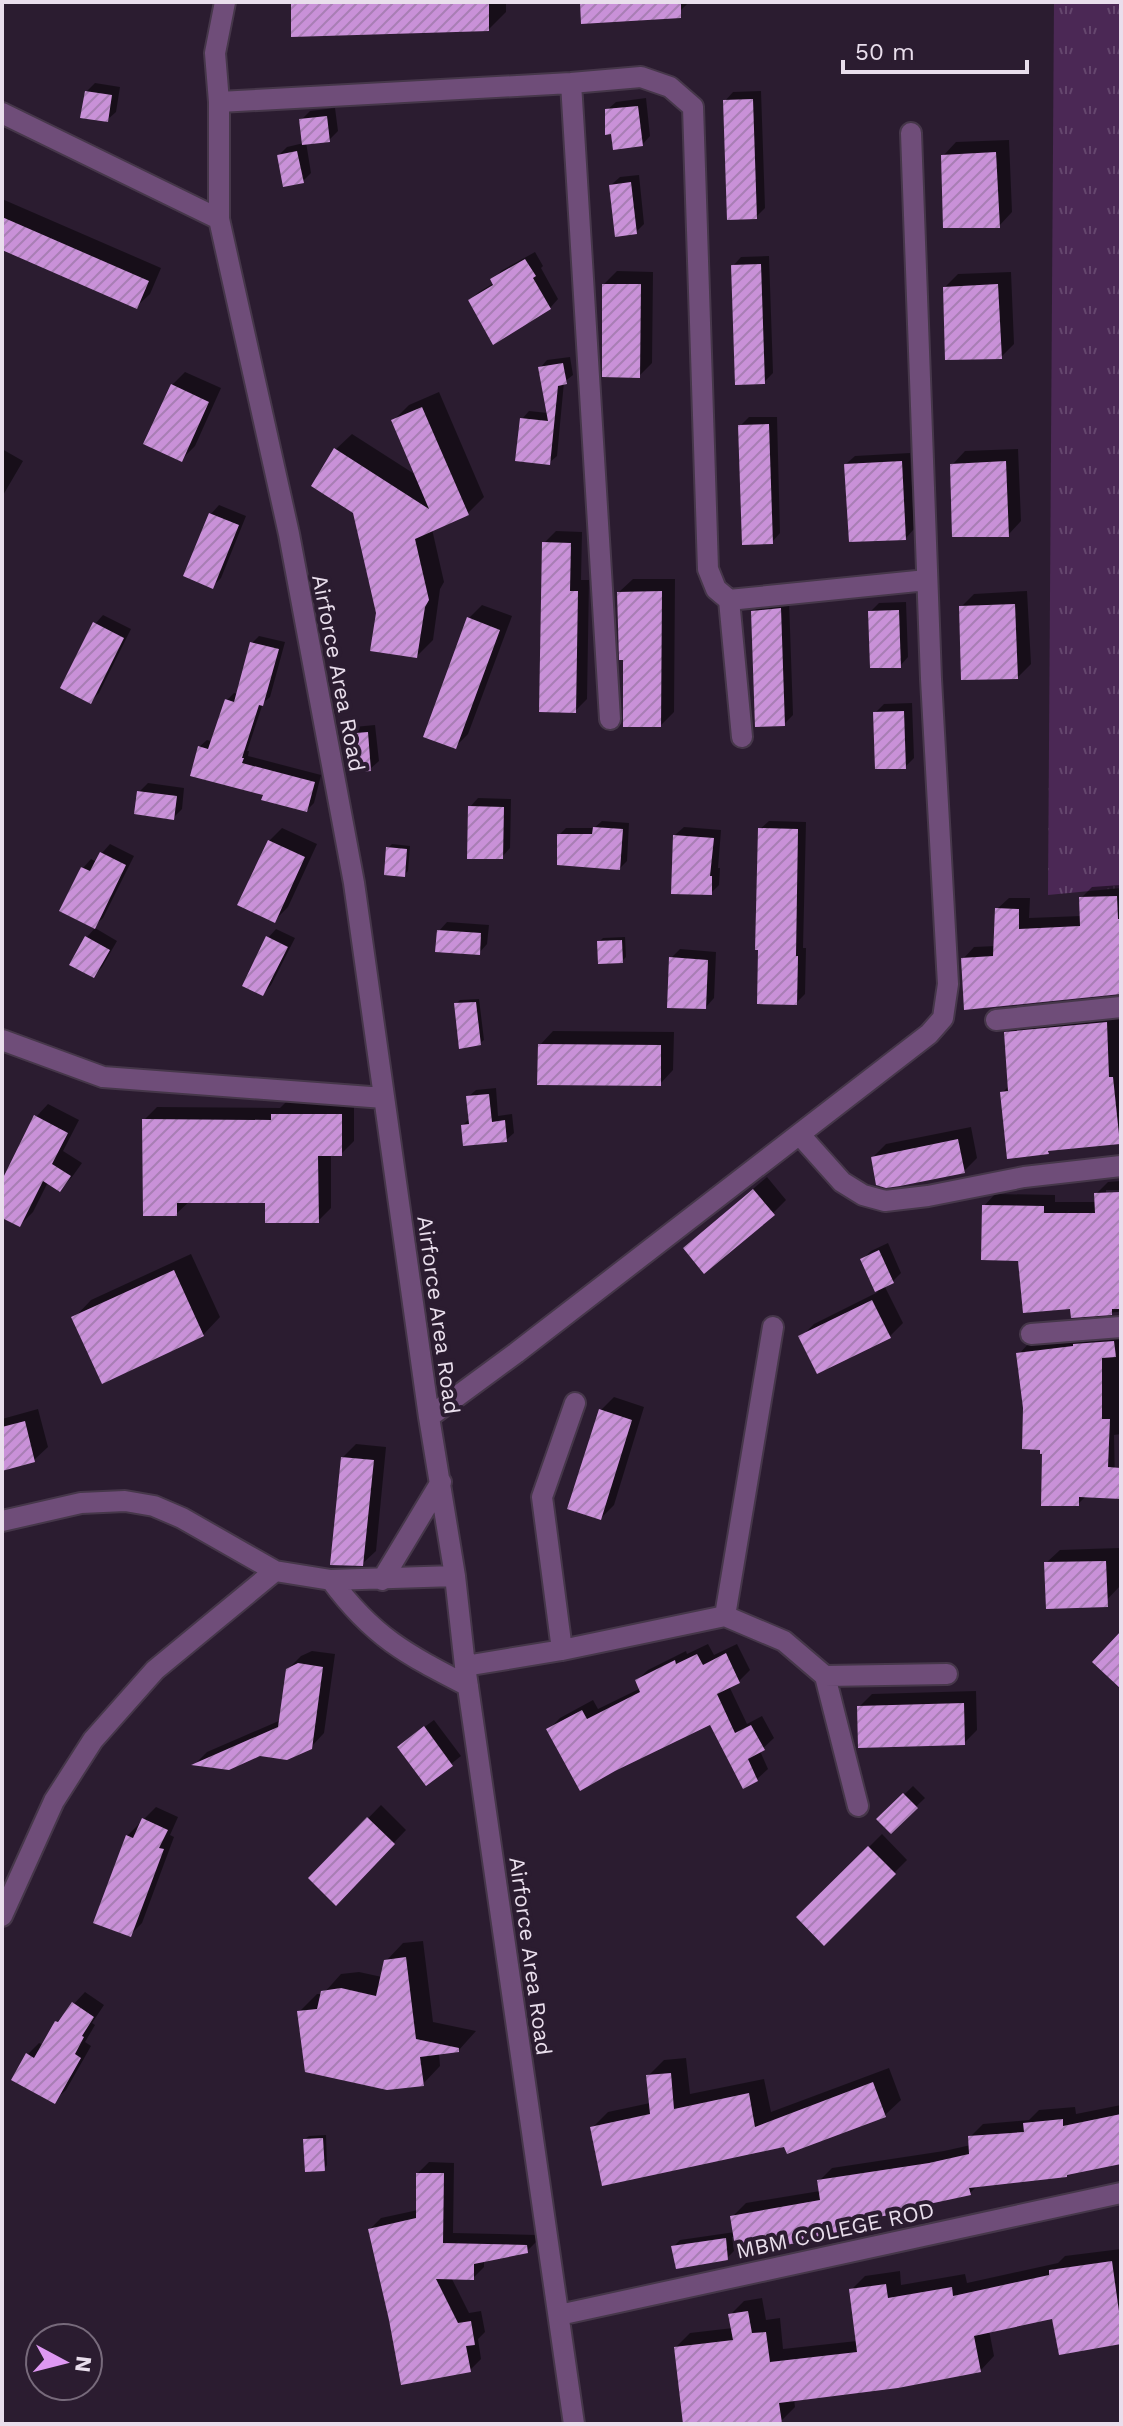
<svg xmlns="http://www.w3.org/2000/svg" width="1123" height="2426" font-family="'Work Sans',sans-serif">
  <defs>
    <pattern id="grass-tufts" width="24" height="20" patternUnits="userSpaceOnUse" patternTransform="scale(2)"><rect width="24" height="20" fill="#4b2855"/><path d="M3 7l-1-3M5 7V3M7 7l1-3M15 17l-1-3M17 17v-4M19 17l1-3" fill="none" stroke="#65476e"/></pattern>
    <pattern id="building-hatch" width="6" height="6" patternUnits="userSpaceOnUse" patternTransform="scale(2)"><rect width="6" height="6" fill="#c991d8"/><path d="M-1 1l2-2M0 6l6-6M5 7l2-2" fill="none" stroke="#a87eb4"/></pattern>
  </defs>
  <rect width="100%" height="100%" fill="#2b1c30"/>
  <path fill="url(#grass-tufts)" d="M1054 2H1121V888L1048 895Z"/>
  <path fill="#0007" d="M293 2H506V12L489 29Z
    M582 2H689L680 11Z
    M95 83 120 87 116 112 107 120 86 92Z
    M761 91 765 208 756 217 725 101 733 92Z
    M646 98 650 136 642 145 607 110 616 102Z
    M335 108 338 131 329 140 306 142 311 173 303 181 279 155 287 147 304 143 301 120 310 111Z
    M1009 140 1012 212 999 226 943 156 956 142Z
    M639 175 644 224 636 232 611 185 620 177Z
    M2 199 161 268 150 294 136 307 2 248Z
    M535 252 543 266 541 268 558 299 550 308 470 300 479 292 494 283 493 280 501 271Z
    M769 256 773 373 764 382 733 266 741 257Z
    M617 271 653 272 652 363 639 376 604 284Z
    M1011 272 1014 344 1001 357 945 287 958 274Z
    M570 357 573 375 564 382 557 456 549 463 522 419 529 411 548 413 540 368 547 360Z
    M185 372 221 388 195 446 182 459 172 385Z
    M439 392 484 497 468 513 432 529 444 582 440 589 433 640 417 656 378 613 355 512 335 450 352 434 416 475 393 421 409 405Z
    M749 417H777L780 533 772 542 740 426Z
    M2 449 23 461 2 497Z
    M1018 449 1021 521 1008 535 952 465 965 451Z
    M910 453 914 529 906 538 846 464 855 456Z
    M219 505 246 516 221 578 213 586 211 514Z
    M556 531 582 532 581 580H589L587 699 575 711 544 543Z
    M633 579H675L674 712 661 725 625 658 619 592Z
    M1027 591 1031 664 1018 677 961 607 974 594Z
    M789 600 793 715 784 724 753 612 762 603Z
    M906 602 908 657 900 666 870 612 879 603Z
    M482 605 512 616 468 734 455 747 469 618Z
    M103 615 131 629 99 693 91 701 95 624Z
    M259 636 285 642 270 697 263 703 247 751H249L248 756 321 775 314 803 307 810 265 794 199 747 207 740 213 742 227 700 234 693 238 694 252 643Z
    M912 703 914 758 905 767 875 713 884 704Z
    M375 725 379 761 370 769 345 735 354 727Z
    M148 783 184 788 182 809 173 818 139 792Z
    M478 798 511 799 510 848 502 857 470 807Z
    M602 821 629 823 627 861 620 868 559 835 566 828H594Z
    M769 821 806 822 803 948H806L805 994 796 1003 760 948V829Z
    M684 827 721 830 718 868H720L719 885 711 893 675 835Z
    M282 828 317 844 288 907 275 920 269 841Z
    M110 844 134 856 103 918 94 926 83 868 91 859 97 862 102 853Z
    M392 844 410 846 408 871 404 875 388 848Z
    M1121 885V992L963 959 974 947 996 946 997 909 1009 898H1030L1029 918 1081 916V898L1092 887Z
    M447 922 489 925 487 944 479 953 439 931Z
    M95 928 117 941 102 967 94 976 72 964 87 937Z
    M276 929 295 938 271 985 263 994 268 938Z
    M625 937 626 957 622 961 599 942 603 938Z
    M680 949 716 952 714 998 706 1007 671 958Z
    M479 999 484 1040 480 1043 456 1004 460 1000Z
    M1121 1011V1140L1119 1142 1051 1149 1048 1152 1002 1093 1010 1085 1006 1033 1018 1021Z
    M553 1031 674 1032 673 1070 660 1084 540 1045Z
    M496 1088 498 1116 512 1114 514 1133 506 1140 463 1125 470 1118 468 1097 476 1090Z
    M286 1102H354V1141L341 1154H331V1208L318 1221 267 1201H190L176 1214 144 1120 157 1107 280 1108Z
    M48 1104 79 1120 63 1151 82 1163 72 1177 60 1190 48 1182 33 1212 20 1225 2 1216V1184L36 1117Z
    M971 1127 977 1158 964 1171 873 1157 886 1144Z
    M767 1177 786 1200 773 1213 699 1235Z
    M1121 1181V1190H1106V1194H1121V1309L1118 1312 1073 1316 1072 1306 1020 1259 984 1206 995 1194 1055 1195V1202H1097L1096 1194 1108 1182Z
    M888 1243 901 1273 893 1281 884 1285 903 1323 890 1336 801 1337 814 1324 878 1292 862 1260 871 1251Z
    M191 1254 220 1317 203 1335 74 1318 91 1300Z
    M1121 1330V1434L1114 1435 1115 1485 1087 1495 1078 1504 1044 1452 1025 1408 1019 1354 1030 1342Z
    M614 1397 644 1407 614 1505 601 1518V1410Z
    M38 1409 48 1447 34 1460 2 1469V1419Z
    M356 1444 386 1447 376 1551 362 1564 343 1457Z
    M1119 1548 1120 1586 1102 1605 1046 1563 1060 1550Z
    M708 1644 714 1655 737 1644 750 1670 739 1681 729 1686 747 1724 762 1716 774 1738 760 1751 768 1769 757 1779 744 1786 711 1722 549 1729 560 1718 593 1700 598 1709 641 1688 637 1680 648 1670 686 1651 687 1654Z
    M312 1651 335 1654 324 1733 311 1747 196 1763 207 1752 281 1720 288 1669 301 1656Z
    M976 1691 977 1730 964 1743 859 1707 872 1694Z
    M434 1720 461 1756 426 1784 408 1739Z
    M913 1786 925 1798 891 1831 879 1819Z
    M381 1805 406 1830 336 1903 310 1878Z
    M156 1807 178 1817 170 1835 174 1837 142 1923 130 1935 127 1836Z
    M882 1834 907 1860 824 1943 799 1917Z
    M423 1941 433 2022 476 2031 458 2051 439 2053 440 2066 423 2084 299 2012 317 1994H323L341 1974 359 1972 382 1977 386 1961 403 1943Z
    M85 1992 104 2005 92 2023 95 2025 85 2042 91 2046 66 2090 54 2101 28 2054 39 2043 44 2045 57 2022Z
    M686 2058 690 2094 764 2079 771 2112 889 2068 901 2100 885 2115 785 2145 592 2128 608 2112 650 2103 648 2076 664 2060Z
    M1121 2105V2154L978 2185 970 2193 919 2204 915 2209 872 2218 859 2231 732 2237 734 2251 727 2258 673 2247 680 2240 735 2232 732 2217 746 2203 820 2191 819 2181 832 2168 944 2151 971 2145 970 2137 983 2124 1029 2120 1039 2110 1075 2107 1076 2114Z
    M326 2135 327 2165 324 2169 305 2139 309 2136Z
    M429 2162 454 2163 453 2233 537 2235 538 2240 527 2251 484 2260V2267L473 2278 451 2277 469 2313 481 2311 485 2332 478 2339 481 2359 470 2370 370 2229 381 2218 418 2210V2173Z
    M1121 2249V2342L1053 2317 989 2330 994 2356 980 2371 794 2399 795 2407 781 2421 755 2424H685L676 2347 690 2333 733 2328 730 2315 744 2301 762 2298 766 2320 780 2318 783 2349 857 2341 851 2290 865 2276 900 2271 901 2285 965 2274 967 2283 1058 2263 1065 2256Z"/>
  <path fill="url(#building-hatch)" d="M291 2H489V31L291 37Z
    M580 2H681V18L581 24Z
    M85 91 112 95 108 122 80 118Z
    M753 99 757 219 727 220 723 100Z
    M638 106 643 146 613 150 611 134 605 135V109Z
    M327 116 330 142 302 145 299 119Z
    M297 151 304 183 283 187 277 155Z
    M996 152 1000 228H943L941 155Z
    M631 182 637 234 615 237 609 185Z
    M2 217 149 281 137 309 2 250Z
    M525 259 536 276 533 278 551 309 493 345 468 300 493 285 490 279Z
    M761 264 765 384 735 385 731 265Z
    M602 284H641L640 378 602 377Z
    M998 284 1002 359 945 360 943 287Z
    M563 363 567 384 558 386 550 465 515 461 520 418 548 421 538 367Z
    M171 384 209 402 182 462 143 444Z
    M422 407 469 515 415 539 429 600 425 607 417 658 370 651 376 613 353 513 311 486 334 448 429 509 391 420Z
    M769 424 773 544 742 545 738 425Z
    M902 461 906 540 849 542 844 464Z
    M1006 461 1009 537H952L950 464Z
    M209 513 239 525 213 589 183 576Z
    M542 542 571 543 570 591H578L576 713 539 712Z
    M662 591 661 727H623V660H619L617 592Z
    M1015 604 1018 679 961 680 959 606Z
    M781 608 785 726 755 727 751 611Z
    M899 610 901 668H870L868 611Z
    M467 617 500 630 456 749 423 737Z
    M93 622 124 638 91 704 60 688Z
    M250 642 279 649 263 706 259 705 242 758H244L242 763 315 782 307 812 261 800 263 795 190 776 198 746 208 749 225 699 234 702Z
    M904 711 906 769H875L873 712Z
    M368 732 371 771 347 773 343 734Z
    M137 791 177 796 174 820 134 814Z
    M468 806 504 807 503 859H467Z
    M593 827 623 829 620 870 557 865V834H592Z
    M758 828 798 829 796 956H798L797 1005 757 1004 758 950H755Z
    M673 835 714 838 710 876H712V895L671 894Z
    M268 840 305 857 275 923 237 905Z
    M386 847 407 849 405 877 384 875Z
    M100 852 126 865 95 929 59 911 81 867 90 871Z
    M1117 896 1118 919H1121V994L964 1010 961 958 993 956 995 908 1019 909V929L1080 926 1079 897Z
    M437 930 481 933 480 955 435 952Z
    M85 936 110 950 94 978 69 965Z
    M266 936 288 947 263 996 242 986Z
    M622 940 623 963 598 964 597 941Z
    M669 957 708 960 706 1009 667 1008Z
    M476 1002 481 1045 459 1049 454 1003Z
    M1107 1022 1109 1077H1113L1120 1144 1048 1151 1049 1154 1007 1159 1000 1092 1008 1091 1004 1032Z
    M538 1044 661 1045V1086L537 1085Z
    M489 1094 492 1122 505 1120 507 1142 463 1146 461 1125 469 1124 466 1096Z
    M271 1114H342V1156H318L319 1223H265V1203H177V1216H143L142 1119 271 1120Z
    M34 1115 68 1133 52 1164 71 1176 60 1192 43 1181 20 1227 2 1218V1180Z
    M958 1139 965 1173 900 1186 886 1188 876 1185 871 1157Z
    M753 1189 775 1215 704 1274 683 1248Z
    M1121 1192V1279L1119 1309H1112V1315L1071 1318 1070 1309 1023 1313 1018 1261 981 1260 982 1205 1044 1206V1213H1095L1094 1193Z
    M879 1250 894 1283 875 1292 860 1259Z
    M174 1270 204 1336 102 1384 71 1317Z
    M872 1300 891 1338 817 1374 798 1336Z
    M1114 1341 1116 1357 1102 1358V1419H1110L1108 1467 1121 1468V1499L1079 1497V1506H1041L1042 1454H1040V1450L1022 1449 1023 1408 1016 1353 1073 1346V1344Z
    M599 1409 632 1420 601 1520 567 1509Z
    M25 1421 35 1462 2 1471V1427Z
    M341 1457 374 1460 363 1566 330 1565Z
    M1106 1561 1108 1607 1046 1609 1044 1562Z
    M1121 1631V1689L1092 1662Z
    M726 1653 740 1683 717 1694 735 1733 751 1725 765 1750 748 1759 758 1781 743 1789 710 1725 615 1771 580 1791 546 1729 582 1710 587 1719 640 1692 635 1680 675 1660 676 1664 697 1654 703 1665Z
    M298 1663 323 1667 312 1749 287 1760 260 1756 229 1770 191 1765 278 1727 286 1669Z
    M964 1703 965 1745 858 1748 857 1706Z
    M424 1726 453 1766 426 1786 397 1747Z
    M903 1793 918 1808 891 1834 876 1819Z
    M367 1817 395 1844 336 1906 308 1878Z
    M142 1818 168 1830 159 1848 164 1849 131 1937 93 1923 126 1835 133 1838Z
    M868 1846 896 1874 824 1946 796 1917Z
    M406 1957 416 2039 459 2048V2052L420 2057 424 2086 387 2090 305 2072 297 2011 317 2009 321 1991 341 1988 376 1996 384 1960Z
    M72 2002 94 2017 82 2036 84 2037 75 2054 81 2058 55 2104 11 2080 26 2053 34 2058 55 2021 58 2022Z
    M671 2073 674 2109 749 2093 755 2127 873 2082 886 2117 787 2154 784 2147 602 2186 590 2127 650 2114 646 2075Z
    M1121 2114V2164L1067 2175V2177L969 2188 971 2195 915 2207 916 2211 858 2220 860 2233 736 2253 730 2216 820 2200 817 2180 929 2163 969 2154 968 2136 1024 2132 1023 2123 1063 2119V2126Z
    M323 2138 325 2171 305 2172 303 2139Z
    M416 2173H444L443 2243 527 2245 528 2253 474 2264V2280L436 2279 458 2323 471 2321 475 2345 466 2346 471 2372 401 2385 389 2320 368 2229 416 2218Z
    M726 2238 728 2260 676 2269 671 2246Z
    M1112 2261 1121 2326V2344L1059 2355 1052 2319 974 2336 981 2372 898 2388 779 2403 782 2423 683 2424 674 2347 733 2340 728 2314 748 2311 752 2333 766 2332 770 2362 857 2352 849 2289 886 2284 888 2298 952 2287 953 2296 1049 2275V2270Z"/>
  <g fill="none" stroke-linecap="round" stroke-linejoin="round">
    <defs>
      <path id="minor" d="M225 2 215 53 219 102V219L289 534 354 883 429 1417 455 1576 465 1666 574 2424
        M571 83 610 719
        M219 102 571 83 641 77 670 87 693 107 708 569 716 589 729 600 927 580
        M2 113 219 219
        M729 600 742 737
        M996 1020 1121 1007
        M2 1040 103 1077 384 1098
        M800 1135 842 1182 863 1195 885 1201 928 1196 1024 1177 1121 1166
        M1031 1334 1121 1327
        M429 1417 516 1353 929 1034 943 1018 948 984 931 679 911 133
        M2 1521 81 1503 125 1501 154 1506 182 1518 275 1571 331 1580 455 1576
        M331 1580C373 1637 406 1654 468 1686
        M382 1580 441 1482
        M725 1616 773 1327
        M562 1650 542 1497 575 1403
        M465 1666 562 1650 725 1616 784 1641 825 1676 858 1806
        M825 1676 947 1674
        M2 1916 54 1801 93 1740 155 1670 275 1571
        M559 2315 1121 2193"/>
    </defs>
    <use href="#minor" stroke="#46374a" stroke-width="24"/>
    <use href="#minor" stroke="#6f4d79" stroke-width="20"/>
  </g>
  <g text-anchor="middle" stroke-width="8" stroke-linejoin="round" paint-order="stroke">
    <g font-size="22" fill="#e9deec" stroke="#2b1c30">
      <text transform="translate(339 673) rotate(79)" y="8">Airforce Area Road</text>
      <text transform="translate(439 1315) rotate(82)" y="8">Airforce Area Road</text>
      <text transform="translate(531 1956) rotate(82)" y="8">Airforce Area Road</text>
      <text transform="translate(835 2230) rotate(-12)" y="8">MBM COLEGE ROD</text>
    </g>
  </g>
  <rect width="1123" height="2426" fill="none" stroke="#e9deec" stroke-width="8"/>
  <g transform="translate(64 2362) rotate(97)"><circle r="38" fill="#2b1c30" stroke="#776a7b" stroke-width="2"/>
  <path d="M0-6L14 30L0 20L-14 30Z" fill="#de98f2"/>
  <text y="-12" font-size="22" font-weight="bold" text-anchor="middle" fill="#e9deec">N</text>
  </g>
  <path d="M843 60v12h184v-12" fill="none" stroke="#e9deec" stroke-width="4"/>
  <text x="855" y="60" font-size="24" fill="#e9deec" stroke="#2b1c30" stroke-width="6" paint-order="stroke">50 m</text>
</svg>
